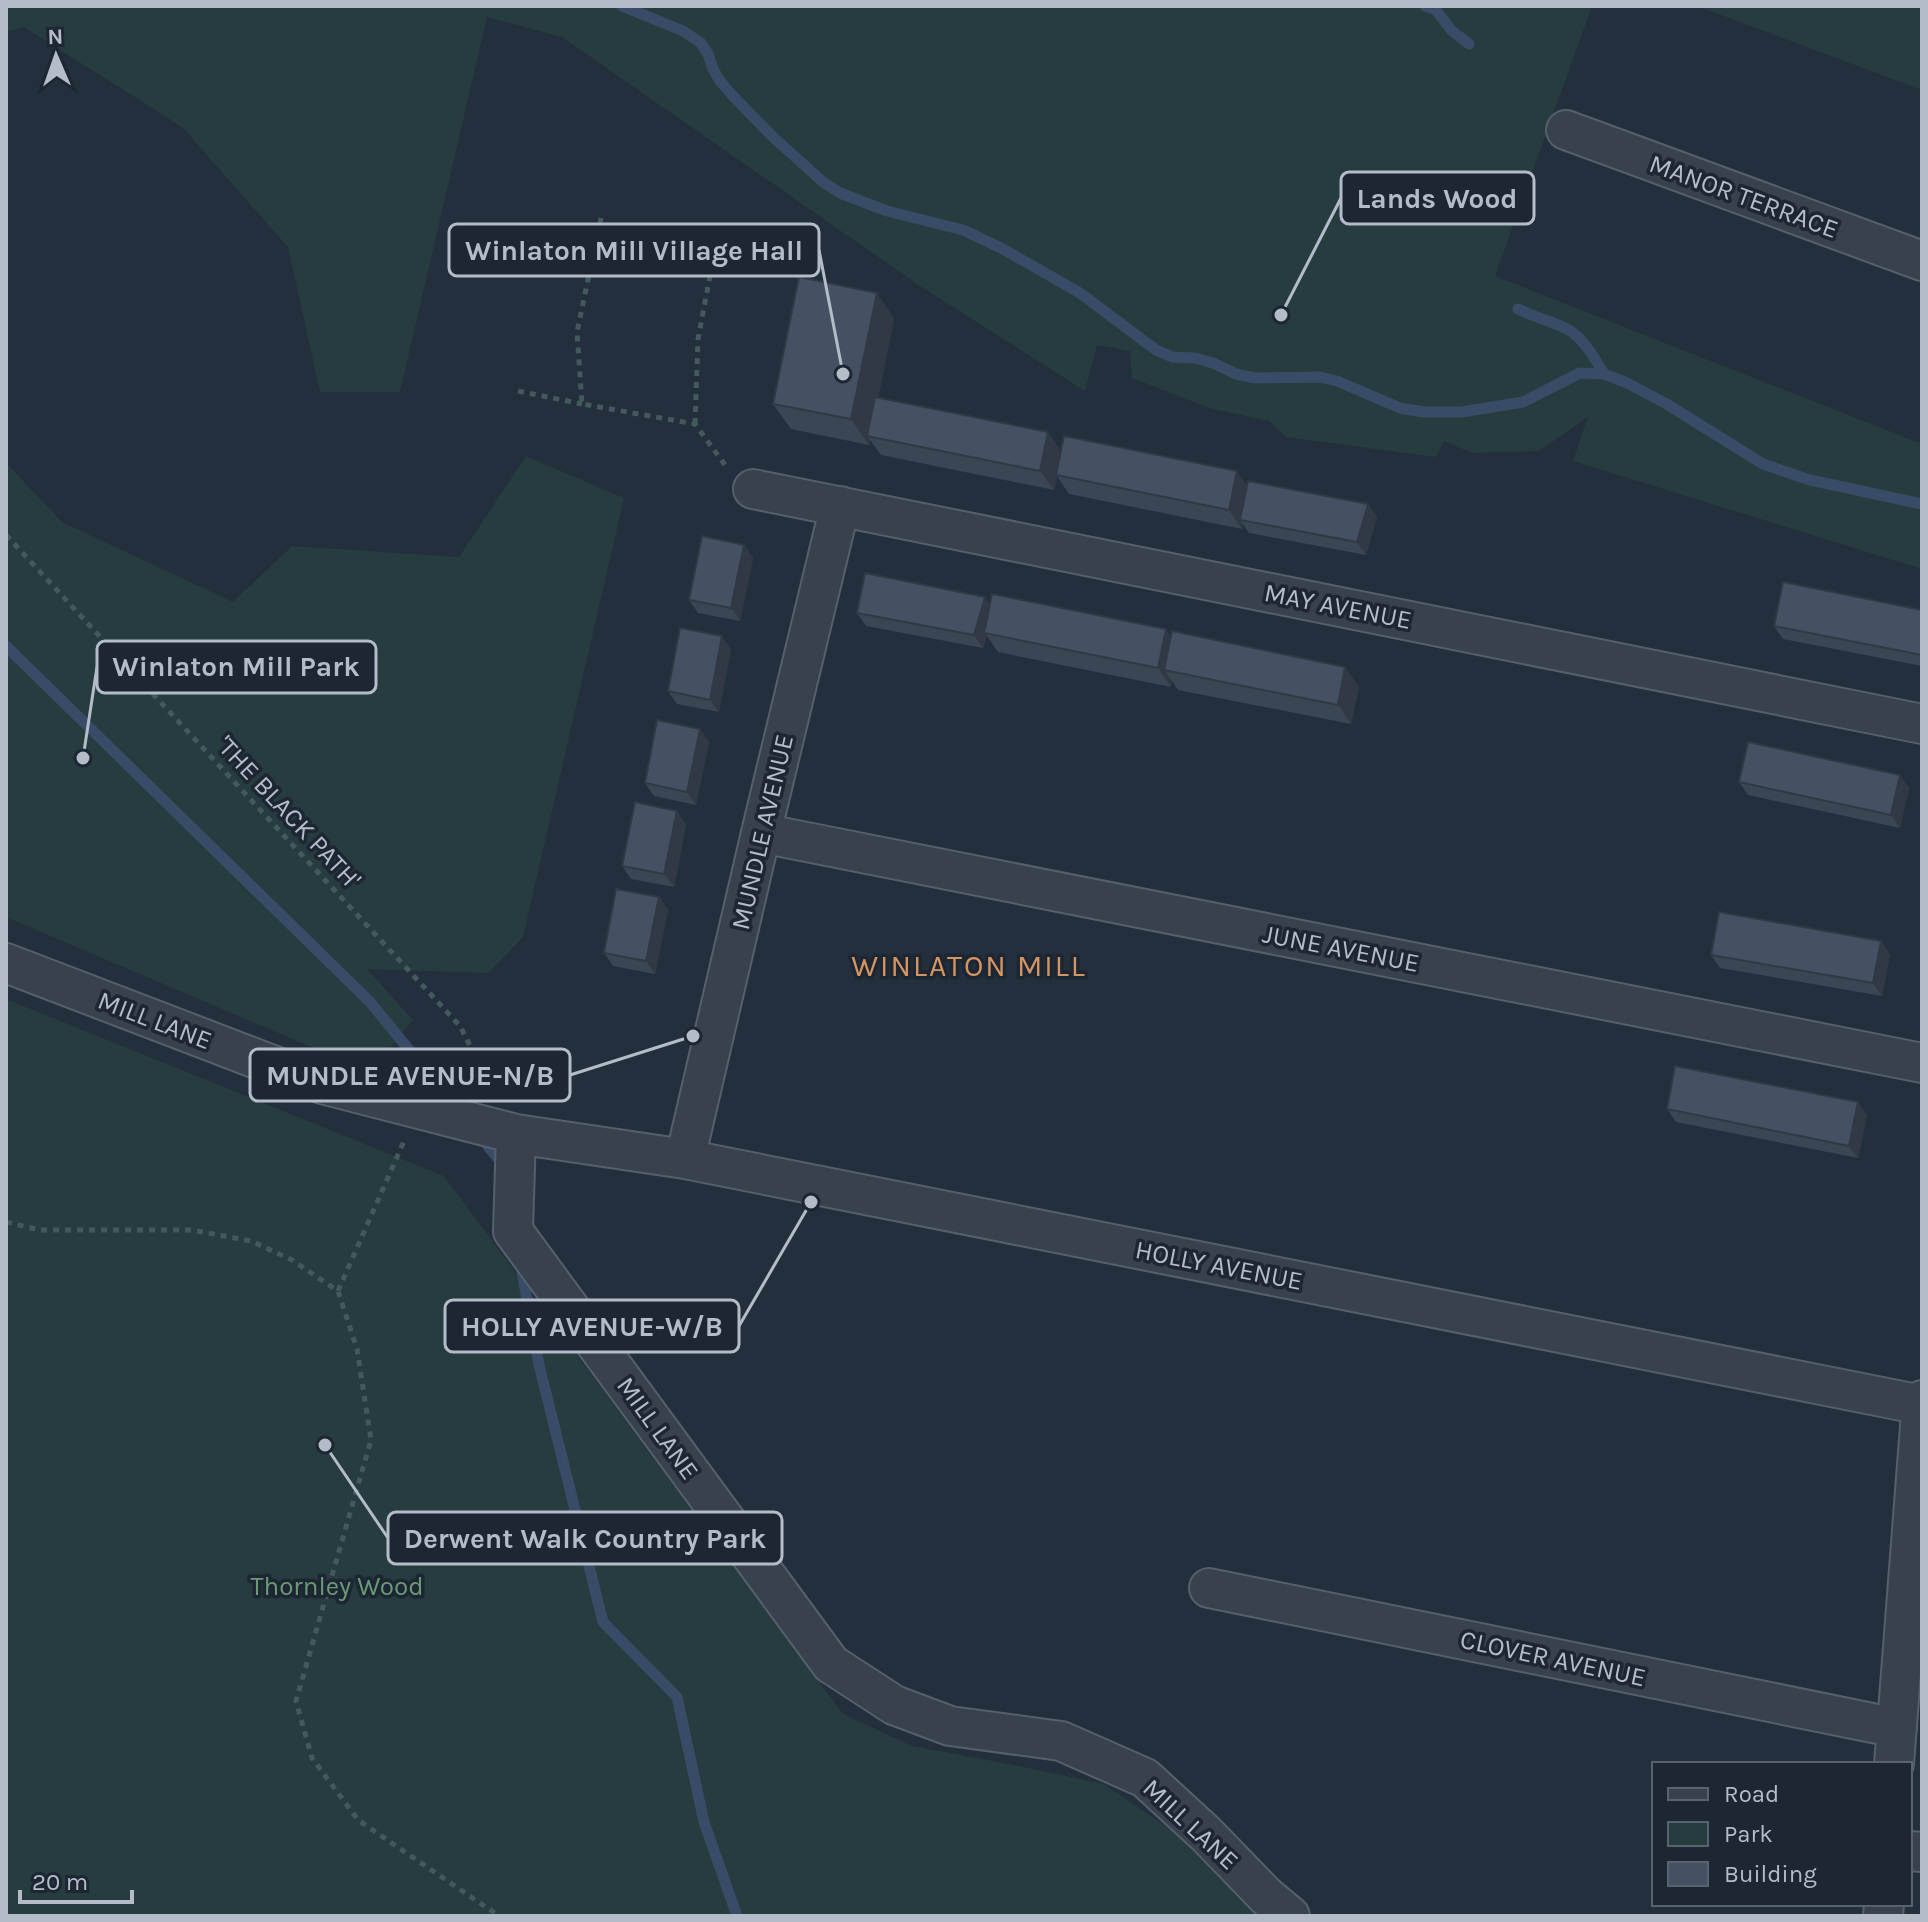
<svg xmlns="http://www.w3.org/2000/svg" width="1928" height="1922" font-family="Karla,sans-serif">
  <rect width="100%" height="100%" fill="#242f3e"/>
  <path fill="#263c3f" d="M6 6H1592L1495 276 1922 444V569L1573 461 1588 417 1539 451 1472 453 1444 441 1436 457 1286 437 1269 421 1209 408 1132 378 1130 351 1097 345 1085 391 920 286 562 37 487 17 400 392H320L288 247 182 127 24 27 6 32Z
    M1697 6H1922V90Z
    M526 456 624 498 523 937 488 973 367 969 413 1020 370 1072 6 917V463L62 522 233 602 292 546 459 557Z
    M6 999 444 1176 843 1714 912 1746 1004 1763 1104 1784 1174 1832 1258 1916H6Z"/>
  <g fill="none" stroke-linecap="round" stroke-linejoin="round">
    <path stroke="#394c67" stroke-width="11" d="M622 6 683 31 701 43 708 54 713 69 720 81 732 95 773 137 823 182 840 193 887 211 963 230 1001 248 1080 293 1156 350 1172 357 1195 358 1213 363 1236 374 1255 378 1320 377 1337 381 1400 408 1424 412H1462L1523 402 1580 373 1604 374 1625 382 1665 403 1763 464 1810 480 1922 504
      M1425 6 1436 10 1451 30 1469 44
      M1518 309C1534 317 1551 321 1567 329 1583 337 1595 359 1604 374
      M6 646 370 1002 455 1106
      M479 1135 501 1162 502 1170
      M520 1261 539 1365 603 1622 677 1697 704 1822 737 1916"/>
    <defs>
      <path id="minor" d="M1566 130 1922 261
        M753 489 1922 724
        M761 833 1922 1063
        M6 963 322 1084 516 1134 685 1159 1922 1405
        M516 1134 513 1231 831 1664 894 1705 950 1726 1061 1741 1145 1778 1206 1834 1266 1896 1290 1916
        M685 1159 761 833 840 506
        M1209 1588 1897 1728
        M1894 1764 1922 1400
        M1910 1851 1922 1852
        M1883 1916 1884 1904"/>
    </defs>
    <use href="#minor" stroke="#565f6c" stroke-width="42"/>
    <path stroke="#44595c" stroke-width="5" stroke-dasharray="6 6" stroke-linecap="butt" d="M601 218 577 332 582 404 695 424 725 465
      M518 391 582 404
      M695 424 698 339 710 276
      M6 535 460 1026 492 1089
      M6 1222 40 1230H192L251 1241 292 1260 338 1291 357 1349 371 1440 296 1701 312 1758 358 1820 499 1916
      M338 1291 404 1141"/>
    <use href="#minor" stroke="#38414e" stroke-width="38"/>
  </g>
  <path fill="#3b4654" d="M894 318 878 398 1061 450 1247 486 1368 504 1377 517 1366 555 1249 533 1243 524 1242 529 1069 494 1057 476 1054 490 881 455 870 440 869 445 791 429 773 404Z
    M744 545 753 558 740 621 698 613 689 600Z
    M990 604 1171 637 1359 686 1351 724 1178 690 1172 681 1171 687 998 652 987 636 983 648 866 626 857 613Z
    M1922 610V666L1783 639 1774 626Z
    M731 649 719 712 677 704 668 691Z
    M700 729 709 742 696 805 654 796 645 783Z
    M1739 782 1909 788 1900 828 1748 795Z
    M686 824 674 887 631 879 622 866Z
    M659 897 668 910 655 974 613 966 604 953Z
    M1890 954 1882 996 1720 968 1711 955Z
    M1667 1109 1867 1115 1858 1158 1676 1122Z"/>
  <path fill="#303945" d="M877 293 894 318 870 437 867 436 870 440 869 445 851 419Z
    M1048 432 1062 452 1054 490 1040 471Z
    M1237 471 1250 490 1240 520 1243 524 1242 529 1229 510Z
    M1368 504 1377 517 1366 555 1357 542Z
    M744 545 753 558 740 621 731 608Z
    M985 597 994 610 984 633 987 636 983 648 974 635Z
    M1166 629 1179 649 1164 670 1172 681 1171 687 1158 668Z
    M722 636 731 649 719 712 710 700Z
    M1345 667 1359 686 1351 724 1338 705Z
    M700 729 709 742 696 805 687 792Z
    M1900 775 1909 788 1900 828 1891 815Z
    M677 811 686 824 674 887 664 874Z
    M659 897 668 910 655 974 646 961Z
    M1881 941 1890 954 1882 996 1873 983Z
    M1858 1102 1867 1115 1858 1158 1849 1146Z"/>
  <path fill="#455162" stroke="#303945" stroke-width="2" d="M799 277 877 293 851 419 773 404Z
    M875 397 1048 432 1040 471 867 436Z
    M1064 436 1237 471 1229 510 1056 475Z
    M1248 481 1368 504 1357 542 1240 520Z
    M702 536 744 545 731 608 689 600Z
    M865 573 985 597 974 635 857 613Z
    M1783 582 1922 610V655L1774 626Z
    M992 594 1166 629 1158 668 984 633Z
    M680 628 722 636 710 700 668 691Z
    M1172 631 1345 667 1338 705 1164 670Z
    M657 720 700 729 687 792 645 783Z
    M1748 742 1900 775 1891 815 1739 782Z
    M635 802 677 811 664 874 622 866Z
    M616 889 659 897 646 961 604 953Z
    M1719 912 1881 941 1873 983 1711 955Z
    M1675 1066 1858 1102 1849 1146 1667 1109Z"/>
  <g text-anchor="middle" stroke-width="7" stroke-linejoin="round" paint-order="stroke">
    <g font-size="26" fill="#b4bcc9" stroke="#1d2633">
      <text transform="translate(1744 196) rotate(20)" y="9">MANOR TERRACE</text>
      <text transform="translate(1338 606) rotate(11)" y="9">MAY AVENUE</text>
      <text transform="translate(289 812) rotate(47)" y="9">'THE BLACK PATH'</text>
      <text transform="translate(762 832) rotate(-77)" y="9">MUNDLE AVENUE</text>
      <text transform="translate(1341 948) rotate(11)" y="9">JUNE AVENUE</text>
      <text transform="translate(155 1020) rotate(21)" y="9">MILL LANE</text>
      <text transform="translate(1219 1265) rotate(11)" y="9">HOLLY AVENUE</text>
      <text transform="translate(658 1428) rotate(54)" y="9">MILL LANE</text>
      <text transform="translate(1553 1658) rotate(12)" y="9">CLOVER AVENUE</text>
      <text transform="translate(1191 1824) rotate(43)" y="9">MILL LANE</text>
    </g>
    <g font-size="26" fill="#6b9a76" stroke="#1d2633">
      <text x="337" y="1595">Thornley Wood</text>
    </g>
    <g font-size="30" letter-spacing="2" fill="#d59563" stroke="#1d2633">
      <text x="969" y="976">WINLATON MILL</text>
    </g>
  </g>
  <path fill="none" stroke="#b4bcc9" stroke-width="3" d="M1281 315L1341 198M843 374L819 250M83 758L97 667M693 1036L570 1075M811 1202L739 1326M325 1445L388 1538"/>
  <g fill="#b4bcc9" stroke="#1d2633" stroke-width="3">
    <circle cx="1281" cy="315" r="8"/>
    <circle cx="843" cy="374" r="8"/>
    <circle cx="83" cy="758" r="8"/>
    <circle cx="693" cy="1036" r="8"/>
    <circle cx="811" cy="1202" r="8"/>
    <circle cx="325" cy="1445" r="8"/>
  </g>
  <g fill="#1d2633" stroke="#b4bcc9" stroke-width="3">
    <rect x="1341" y="172" width="193" height="52" rx="8"/>
    <rect x="449" y="224" width="370" height="52" rx="8"/>
    <rect x="97" y="641" width="279" height="52" rx="8"/>
    <rect x="250" y="1049" width="320" height="52" rx="8"/>
    <rect x="445" y="1300" width="294" height="52" rx="8"/>
    <rect x="388" y="1512" width="394" height="52" rx="8"/>
  </g>
  <g font-size="28" text-anchor="middle" font-weight="bold" fill="#b4bcc9">
    <text x="1437" y="208">Lands Wood</text>
    <text x="634" y="260">Winlaton Mill Village Hall</text>
    <text x="236" y="676">Winlaton Mill Park</text>
    <text x="410" y="1085">MUNDLE AVENUE-N/B</text>
    <text x="592" y="1336">HOLLY AVENUE-W/B</text>
    <text x="585" y="1548">Derwent Walk Country Park</text>
  </g>
  <rect width="1928" height="1922" fill="none" stroke="#b4bcc9" stroke-width="16"/>
  <rect x="1652" y="1762" width="260" height="144" fill="#1d2633" stroke="#59626f" stroke-width="2"/>
  <rect x="1668" y="1788" width="40" height="12" fill="#38414e" stroke="#59626f" stroke-width="2"/>
  <text x="1724" y="1802" font-size="24" fill="#b4bcc9">Road</text>
  <rect x="1668" y="1822" width="40" height="24" fill="#263c3f" stroke="#59626f" stroke-width="2"/>
  <text x="1724" y="1842" font-size="24" fill="#b4bcc9">Park</text>
  <rect x="1668" y="1862" width="40" height="24" fill="#455162" stroke="#59626f" stroke-width="2"/>
  <text x="1724" y="1882" font-size="24" fill="#b4bcc9">Building</text>
  <g transform="translate(56 56) rotate(358)" stroke="#1d2633" stroke-width="6" paint-order="stroke">
  <path d="M0-6L14 30L0 20L-14 30Z" fill="#b4bcc9"/>
  <text y="-12" font-size="22" font-weight="bold" text-anchor="middle" fill="#b4bcc9">N</text>
  </g>
  <path d="M20 1890v12h112v-12" fill="none" stroke="#b4bcc9" stroke-width="4"/>
  <text x="32" y="1890" font-size="24" fill="#b4bcc9" stroke="#1d2633" stroke-width="6" paint-order="stroke">20 m</text>
</svg>
